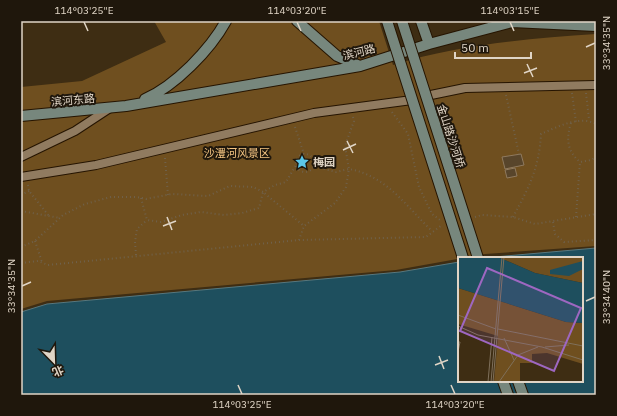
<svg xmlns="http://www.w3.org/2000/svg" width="617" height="416" font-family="'IBM Plex Sans','Noto Sans SC',sans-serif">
  <rect width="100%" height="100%" fill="#3e2d13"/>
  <path fill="#6f4f1f" d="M154 21H379L393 65C460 44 526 39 596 34V246L485 254 396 270 47 301 21 309V87L82 81 166 42Z"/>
  <path fill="#1e4f5e" stroke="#58777d" d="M596 248V395H21V312L47 304 400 272 459 262V381H582V258H483Z"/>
  <path fill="#58452b" stroke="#8f7a5f" d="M521 154 524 165 505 169 502 157Z
    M515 168 517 176 507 178 505 170Z"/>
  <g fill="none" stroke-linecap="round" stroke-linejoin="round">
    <defs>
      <path id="street" d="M426 96 465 88 596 85
        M21 157 75 131 110 108
        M21 177 96 165 314 113 412 100"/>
      <path id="secondary" d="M297 21 337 56 360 66
        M421 21 429 44
        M145 99C175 86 210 50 226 21
        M21 116 126 106 360 66 429 44 512 22 596 26
        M503 381 508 395
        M518 381 523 395"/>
    </defs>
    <use href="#street" stroke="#251400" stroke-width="10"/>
    <use href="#secondary" stroke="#251400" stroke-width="12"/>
    <path stroke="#70614a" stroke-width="2" stroke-dasharray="1 3" stroke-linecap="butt" d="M572 93 576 122
      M586 93 589 119
      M506 95 519 154
      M392 112 408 134 419 187 432 214 440 220
      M353 117 354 121 345 146 349 169C387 176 406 206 432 231
      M571 123C566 139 567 151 580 162L591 160 596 157
      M295 127 304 154
      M296 163a9 9 0 1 1 18 0a9 9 0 1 1-18 0Z
      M165 158 168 195
      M28 185 29 191 49 216
      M21 195 29 191
      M141 198 147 220 161 222 182 215 201 212 224 215 242 213 259 208 263 192 304 226
      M21 211 60 218
      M475 217 482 215 513 217 535 224 596 214
      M513 217C529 187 539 169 541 134 557 127 580 115 596 124
      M576 217 580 162
      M553 222 555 234 564 242 596 240
      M299 240 304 226 335 203 346 187 349 169 336 172 313 166
      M35 241 42 262
      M21 247 35 241 63 215 85 204 111 197H137L146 199 172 194 208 196 230 186 253 187 263 192 275 185 286 182 296 165
      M136 255 135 242 137 229 147 220
      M21 263 38 261 48 265 299 240 426 237 442 225"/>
    <use href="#street" stroke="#907b60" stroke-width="8"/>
    <use href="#secondary" stroke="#77877d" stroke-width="10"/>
    <defs>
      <path id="secondary-bridge" d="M387 21 463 258
        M402 21 478 258"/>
    </defs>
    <use href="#secondary-bridge" stroke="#251400" stroke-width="12" stroke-linecap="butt"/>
    <use href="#secondary-bridge" stroke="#77877d" stroke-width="10"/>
  </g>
  <path fill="none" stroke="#e0d5c6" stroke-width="1.5" d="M84 22 88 31M297 22 301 31M510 22 514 31M586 47 595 43M527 64 533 77M524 73 537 68M347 141 353 153M343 150 356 144M167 217 172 230M163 226 176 221M22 286 31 282M586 301 595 297M439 356 444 369M435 365 448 360M238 385 242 394M451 385 455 394"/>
  <defs>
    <symbol id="sight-bare" viewBox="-9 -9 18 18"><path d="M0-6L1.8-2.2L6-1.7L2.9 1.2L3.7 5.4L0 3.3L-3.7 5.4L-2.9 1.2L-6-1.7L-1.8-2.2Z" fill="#5cc7e8" stroke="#1f170c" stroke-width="2.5" paint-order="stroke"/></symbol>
  </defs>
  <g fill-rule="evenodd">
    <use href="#sight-bare" x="292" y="152" width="20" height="20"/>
  </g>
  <g text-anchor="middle" stroke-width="4" stroke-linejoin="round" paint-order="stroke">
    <g font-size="11" fill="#e0d5c6" stroke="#1f170c">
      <text transform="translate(359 52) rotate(-14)" y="4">滨河路</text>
      <text transform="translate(73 100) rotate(-5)" y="4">滨河东路</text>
      <text transform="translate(451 136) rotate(72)" y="4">金山路沙河桥</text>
    </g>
    <g font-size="11" fill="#f6c683" stroke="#1f170c">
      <text x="237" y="157">沙澧河风景区</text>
    </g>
    <g font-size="11" font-weight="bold" fill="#e0d5c6" stroke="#1f170c" text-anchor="start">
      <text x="313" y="166">梅园</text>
    </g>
  </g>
  <g transform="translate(458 257)">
    <rect width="125" height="125" fill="#3e2d13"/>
    <path d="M40 0H125V26L77 16ZM0 31 108 65 125 66V107L89 96 74 97V106H62V125H36L40 79 0 67Z" fill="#6f4f1f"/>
    <path d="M0 0H40L77 16 125 26V66L108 65 0 31ZM125 4V12L111 19 92 17V13Z" fill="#1e4f5e"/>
    <path fill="none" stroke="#7f705b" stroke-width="1" d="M0 58 38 72M0 69 20 78 84 90 125 103M40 72 125 89M46 81 56 103M0 85H2L0 95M87 90 111 88M30 125 34 80M33 125 44 0M35 125 46 0M41 125 60 98 80 90"/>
    <path fill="#9e67c1" fill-opacity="0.15" stroke="#9e67c1" stroke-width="2" d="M29 11 123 51 96 114 2 74Z"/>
    <rect width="125" height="125" fill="none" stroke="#e0d5c6" stroke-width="2"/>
  </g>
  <rect width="617" height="416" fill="none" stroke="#1f170c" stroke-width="44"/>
  <g transform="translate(54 362) rotate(157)" stroke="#1f170c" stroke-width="3" paint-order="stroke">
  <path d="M0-3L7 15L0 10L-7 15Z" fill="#e0d5c6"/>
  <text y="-6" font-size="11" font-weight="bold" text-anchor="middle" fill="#e0d5c6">北</text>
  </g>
  <path d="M455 52v6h76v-6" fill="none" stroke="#e0d5c6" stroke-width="2"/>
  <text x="461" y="52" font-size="12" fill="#e0d5c6" stroke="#1f170c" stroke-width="3" paint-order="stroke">50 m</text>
  <rect x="22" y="22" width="573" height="372" fill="none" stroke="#e0d5c6" stroke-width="1.5"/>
  <g font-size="10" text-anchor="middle" fill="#e0d5c6">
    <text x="84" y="14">114°03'25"E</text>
    <text x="297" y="14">114°03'20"E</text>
    <text x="510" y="14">114°03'15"E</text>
    <text transform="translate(606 43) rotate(-90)" y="4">33°34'35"N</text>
    <text transform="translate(11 286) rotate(-90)" y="4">33°34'35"N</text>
    <text transform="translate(606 297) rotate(-90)" y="4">33°34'40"N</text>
    <text x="242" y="408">114°03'25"E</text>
    <text x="455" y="408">114°03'20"E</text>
  </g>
</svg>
